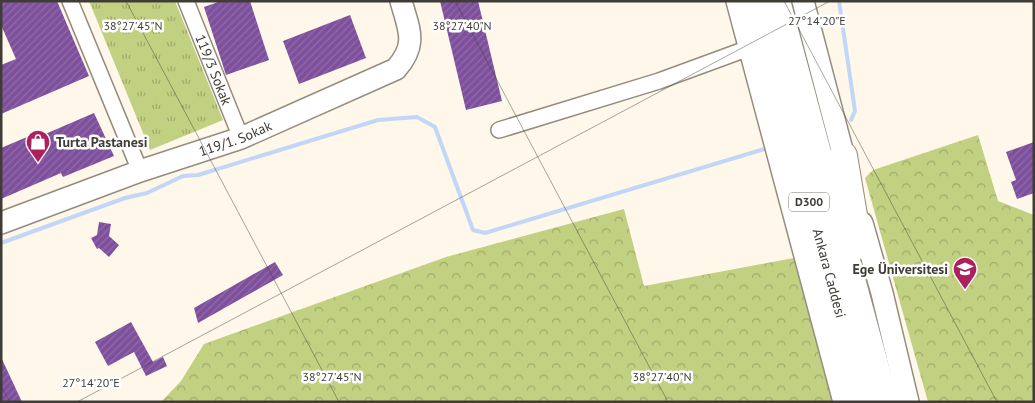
<svg xmlns="http://www.w3.org/2000/svg" width="1035" height="403" font-family="'PT Sans',sans-serif">
  <defs>
    <pattern id="grass-tufts" width="24" height="20" patternUnits="userSpaceOnUse" patternTransform="scale(1.25)"><rect width="24" height="20" fill="#c2d082"/><path d="M3 7l-1-3M5 7V3M7 7l1-3M15 17l-1-3M17 17v-4M19 17l1-3" fill="none" stroke="#9faa6b"/></pattern>
    <pattern id="forest-crowns" width="20" height="18" patternUnits="userSpaceOnUse" patternTransform="scale(1.25)"><rect width="20" height="18" fill="#c2d082"/><path d="M2 6a3 3 0 1 1 6 0M12 15a3 3 0 1 1 6 0" fill="none" stroke="#9faa6b"/></pattern>
    <pattern id="building-hatch" width="6" height="6" patternUnits="userSpaceOnUse" patternTransform="scale(1.25)"><rect width="6" height="6" fill="#7e4f9d"/><path d="M-1 1l2-2M0 6l6-6M5 7l2-2" fill="none" stroke="#906ca6"/></pattern>
  </defs>
  <rect width="100%" height="100%" fill="#fef7ea"/>
  <path fill="url(#grass-tufts)" d="M89 1H175L223 120 150 150Z"/>
  <path fill="url(#forest-crowns)" d="M978 135 998 201 1034 215V402H928L865 178 873 170Z
    M624 209 644 286 794 258 832 402H161L181 381 204 344 446 257Z"/>
  <g fill="none" stroke-linecap="round" stroke-linejoin="round">
    <path stroke="#c2d7f8" stroke-width="4" d="M839 1 855 111 851 120
      M1 243 125 198 147 193 183 176 198 175 378 120 417 117 435 127 473 230 485 233 768 148"/>
  </g>
  <path fill="url(#building-hatch)" d="M1 1H57L89 76 1 114V65L16 59 1 25Z
    M221 1H250L269 60 226 75 204 7Z
    M440 1H478L502 101 466 110Z
    M350 15 366 58 299 84 283 41Z
    M94 113 114 156 63 177 61 173 1 199V148L34 134 36 138Z
    M1034 142V193L1017 199 1011 182 1016 180 1006 152Z
    M99 222 111 224 109 236 119 245 109 257 99 248 97 249 91 238 97 235Z
    M275 262 283 275 198 323 194 308Z
    M131 322 153 362 163 357 167 366 146 376 134 352 108 366 95 342Z
    M1 357 22 402H1Z"/>
  <g fill="none" stroke-linecap="round" stroke-linejoin="round">
    <defs>
      <g id="street">
        <path d="M70 1 140 171"/>
        <path id="s1" d="M186 1 241 138"/>
        <path d="M499 130 659 81 749 48"/>
      </g>
      <g id="secondary">
        <path d="M737 1 844 402"/>
        <path d="M803 1 847 169"/>
        <path id="s2" d="M1 223 140 171 241 138 396 69C418 44 409 30 401 1"/>
        <path d="M862 223 882 293 908 402"/>
      </g>
      <g id="highway">
        <path id="s3" d="M756 1 864 402"/>
        <path d="M776 1 884 402"/>
        <path d="M843 156 858 245"/>
      </g>
    </defs>
    <use href="#street" stroke="#948d7e" stroke-width="18"/>
    <use href="#secondary" stroke="#948d7e" stroke-width="24"/>
    <use href="#highway" stroke="#948d7e" stroke-width="30"/>
    <use href="#street" stroke="#fff" stroke-width="15"/>
    <use href="#secondary" stroke="#fff" stroke-width="21"/>
    <use href="#highway" stroke="#fff" stroke-width="28"/>
  </g>
  <path fill="none" stroke="#3f3c36" stroke-width="1" stroke-opacity="0.45" d="M126 1 339 402M455 1 668 402M784 1 997 402M1 386 10 402M77 402 830 1"/>
  <defs>
    <symbol id="shop-pin" viewBox="-11 -11 22 30"><path d="M0 17L-7.5 6A9.5 9.5 0 1 1 7.5 6Z" fill="#ad205e" stroke="#fff"/><path d="M-5-2.5h2.3a2.7 3.5 0 0 1 5.4 0H5L5.5 6h-11ZM-1.5-2.5h3a1.5 2.3 0 0 0-3 0Z" fill="#fff"/></symbol>
    <symbol id="university-pin" viewBox="-11 -11 22 30"><path d="M0 17L-7.5 6A9.5 9.5 0 1 1 7.5 6Z" fill="#ad205e" stroke="#fff"/><path d="M0-5L7-2L0 1L-7-2ZM-4 1L0 2.5L4 1V4Q0 6-4 4Z" fill="#fff"/></symbol>
  </defs>
  <g fill-rule="evenodd">
    <use href="#shop-pin" x="24" y="128" width="28" height="38"/>
    <use href="#university-pin" x="951" y="255" width="28" height="38"/>
  </g>
  <g text-anchor="middle" stroke-width="5" stroke-linejoin="round" paint-order="stroke">
    <rect fill="#fff" stroke="#797672" stroke-width="1" x="789" y="192.5" width="40" height="19" rx="4"/>
    <g font-size="12" font-weight="bold" fill="#3f3c36">
      <text x="809" y="206">D300</text>
    </g>
    <g font-size="14" fill="#3f3c36" stroke="#fff">
      <text dy="5" stroke="none"><textPath href="#s1" startOffset="74">119/3 Sokak</textPath></text>
      <text dy="5" stroke="none"><textPath href="#s2" startOffset="249">119/1. Sokak</textPath></text>
      <text dy="5" stroke="none"><textPath href="#s3" startOffset="282">Ankara Caddesi</textPath></text>
    </g>
    <g font-size="14" font-weight="bold" fill="#3f3c36" stroke="#fff" text-anchor="start">
      <text x="56" y="147">Turta Pastanesi</text>
      <text x="948" y="274" text-anchor="end">Ege Üniversitesi</text>
    </g>
  </g>
  <g font-size="12" text-anchor="middle" fill="#3f3c36" stroke="#fff" stroke-width="5" stroke-linejoin="round" paint-order="stroke">
    <text x="817" y="25">27°14'20"E</text>
    <text x="133" y="30">38°27'45"N</text>
    <text x="462" y="30">38°27'40"N</text>
    <text x="332" y="381">38°27'45"N</text>
    <text x="662" y="381">38°27'40"N</text>
    <text x="91" y="387">27°14'20"E</text>
  </g>
  <rect width="1035" height="403" fill="none" stroke="#3f3c36" stroke-width="5"/>
</svg>
